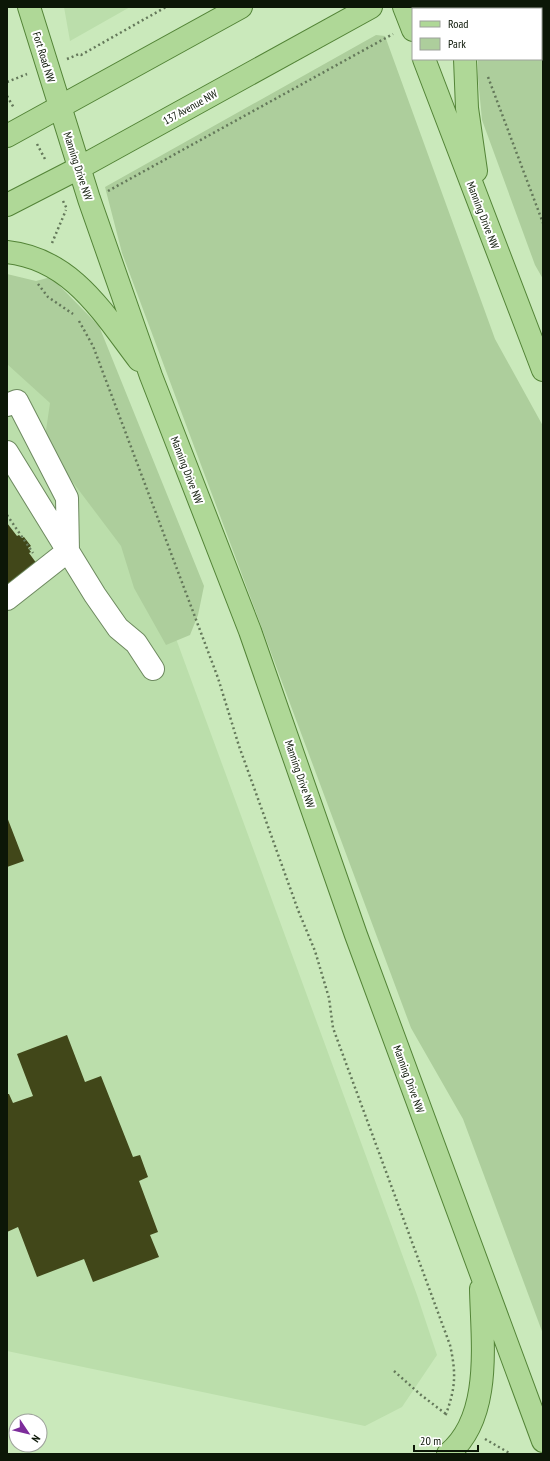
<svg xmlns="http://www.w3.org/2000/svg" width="550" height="1461" font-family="'PT Sans Narrow',sans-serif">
  <rect width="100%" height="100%" fill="#cae9bb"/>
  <path fill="#bbdeab" d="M64 7H130L70 41Z
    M7 315 70 350 417 1295 437 1355 402 1407 365 1426 7 1351Z"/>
  <path fill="#adce9c" d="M491 7H543V279L535 265 482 120 478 78V59H541V9H490Z
    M376 35 385 36 495 339 543 426V1334L463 1119 411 1028 122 253 105 187Z
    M7 274 36 281 51 277 99 326 204 586 198 615 190 635 166 645 134 588 121 546 44 444 50 403 7 364Z"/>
  <path fill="#414719" d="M7 523 17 536 19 535 22 538 24 537 31 546 28 548 31 552 29 553 37 564 7 585Z
    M7 817 24 861 7 867Z
    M67 1035 85 1082 101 1076 133 1157 140 1155 148 1177 139 1181 158 1232 150 1235 159 1257 93 1282 84 1259 37 1277 18 1227 7 1232V1094H9L13 1103 33 1096 17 1054Z"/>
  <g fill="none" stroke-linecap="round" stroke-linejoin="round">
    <defs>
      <path id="minor" d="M7 405 17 401 67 498 68 551
        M7 452 95 595 118 628 136 643 153 669
        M7 599 68 551"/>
      <path id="major" d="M29 7 89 199 151 376 250 631 356 935 543 1441
        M404 7 413 30
        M478 9 479 7
        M424 59 543 370
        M465 59 467 108 476 171
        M7 136 241 7
        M7 205 79 168 371 7
        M7 252C72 259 103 313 139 360
        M448 1454C493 1417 482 1341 481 1289"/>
    </defs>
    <use href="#minor" stroke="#6d895f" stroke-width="24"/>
    <use href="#major" stroke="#538437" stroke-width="24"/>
    <path stroke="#64785a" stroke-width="2.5" stroke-dasharray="2 3" stroke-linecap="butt" d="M451 7 456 9
      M438 9 442 7
      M67 59 79 54 81 55 166 7
      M488 77 543 223
      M7 82 27 74
      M7 96 14 108
      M37 144 46 161
      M108 191 393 34
      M63 201 67 209
      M52 243 66 210
      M38 284 48 297 73 314
      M79 321 93 346 218 678 239 746 298 910 315 951 329 998 333 1028 450 1345C456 1372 456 1387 446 1414L449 1416
      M7 515 33 553
      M394 1371 421 1395 446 1414
      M485 1439 511 1454"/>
    <use href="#minor" stroke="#fff" stroke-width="22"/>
    <use href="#major" stroke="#afd897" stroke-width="22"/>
  </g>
  <g text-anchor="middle" stroke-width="4" stroke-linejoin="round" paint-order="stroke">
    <g font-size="11" fill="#0c1707" stroke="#fff">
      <text transform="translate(44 57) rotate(73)" y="4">Fort Road NW</text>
      <text transform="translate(190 107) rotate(-29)" y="4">137 Avenue NW</text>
      <text transform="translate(78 166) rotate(72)" y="4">Manning Drive NW</text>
      <text transform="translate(483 215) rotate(69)" y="4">Manning Drive NW</text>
      <text transform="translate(187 470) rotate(69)" y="4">Manning Drive NW</text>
      <text transform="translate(300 774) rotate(71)" y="4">Manning Drive NW</text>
      <text transform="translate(409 1079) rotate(70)" y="4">Manning Drive NW</text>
    </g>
  </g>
  <rect width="550" height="1461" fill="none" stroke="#0c1707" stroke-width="16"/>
  <rect x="412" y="8" width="130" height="52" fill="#ffffff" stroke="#9ea29c"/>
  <rect x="420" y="21" width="20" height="6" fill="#afd897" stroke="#9ea29c"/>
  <text x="448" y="28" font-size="12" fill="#0c1707">Road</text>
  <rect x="420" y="38" width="20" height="12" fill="#adce9c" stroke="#9ea29c"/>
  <text x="448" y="48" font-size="12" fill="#0c1707">Park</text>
  <g transform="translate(28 1433) rotate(125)"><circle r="19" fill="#ffffff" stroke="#9ea29c"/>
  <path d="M0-3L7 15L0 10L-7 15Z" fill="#7d2c9b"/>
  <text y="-6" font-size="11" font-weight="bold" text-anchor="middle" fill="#0c1707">N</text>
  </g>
  <path d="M414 1445v6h64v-6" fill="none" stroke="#0c1707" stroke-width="2"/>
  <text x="420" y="1445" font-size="12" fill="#0c1707" stroke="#ffffff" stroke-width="3" paint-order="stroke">20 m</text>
</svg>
